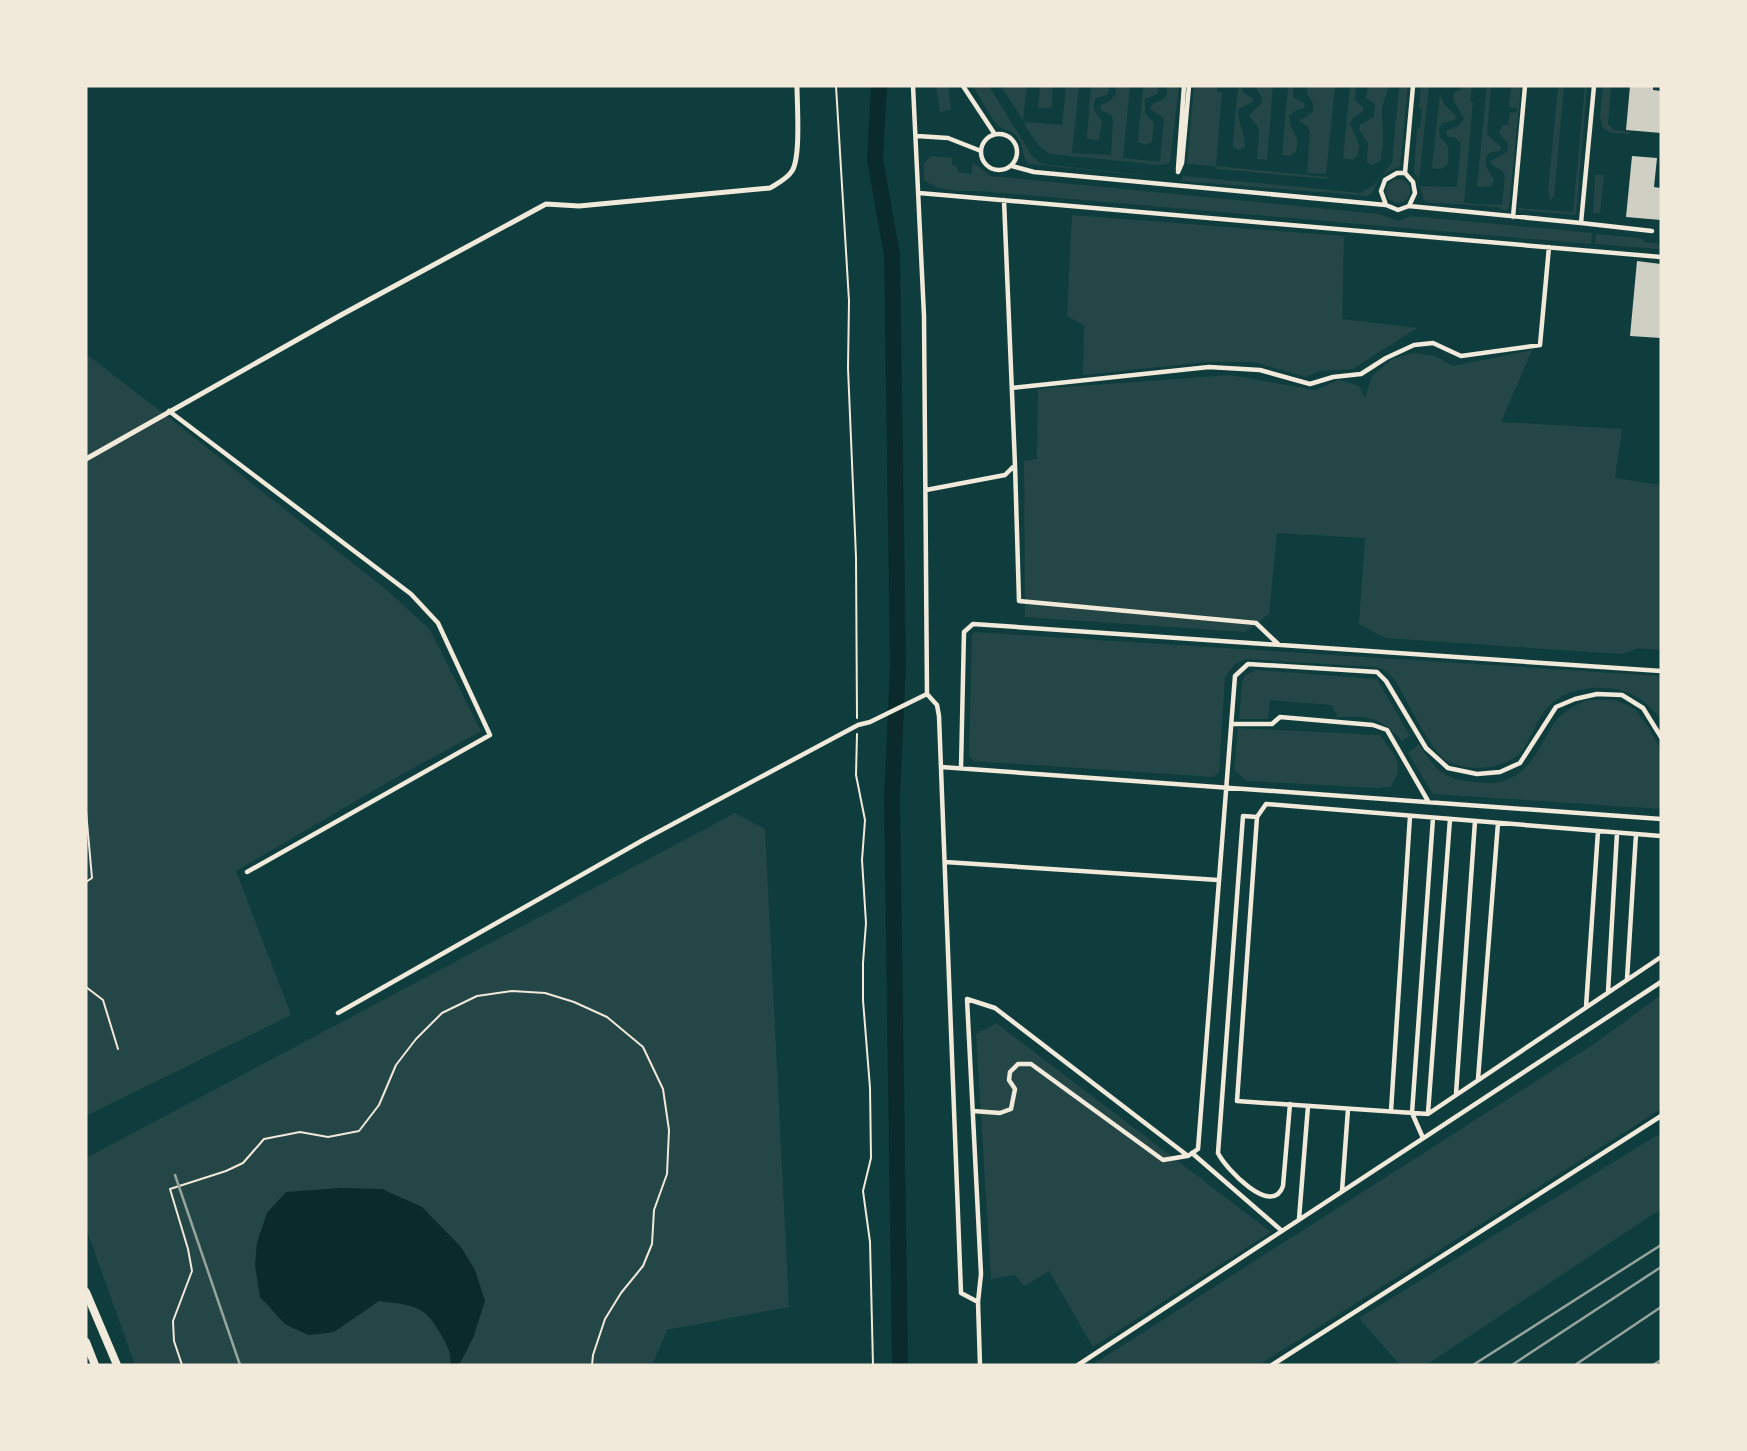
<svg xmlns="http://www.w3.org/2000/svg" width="1747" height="1451" font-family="'Times New Roman',serif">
  <rect width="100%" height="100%" fill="#0f3d3e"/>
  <path fill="#244646" d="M936 86H948L951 109 940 112Z
    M973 86H989L1032 156 1042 164 1171 178 1029 164C1021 157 1024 147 1019 139 1013 129 1003 131 997 124 987 113 981 98 973 86Z
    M1001 86H1027L1023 120Z
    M1040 86H1053L1052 106 1050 108H1038Z
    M1066 86H1079L1072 153 1111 155 1113 119 1111 115 1101 110 1100 105 1110 101 1116 93 1115 86H1130L1123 158 1160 162 1164 118 1150 109 1153 103 1163 100 1167 94 1166 86H1179L1170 163 1161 165 1050 154 1038 145 1024 124 1027 122 1062 125Z
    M1091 86 1108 87 1109 90 1107 95 1096 98C1090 109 1096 112 1102 121L1099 140 1087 139V136Z
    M1143 86H1155L1159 90 1157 94 1145 99V114L1154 123 1152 142 1146 145 1138 142Z
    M1194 86H1217V91L1222 92 1216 166 1328 177V179L1216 169 1215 166 1187 164Z
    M1238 86H1241L1243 92 1253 99V102L1238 109C1237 123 1246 133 1245 147L1239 150 1233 147V142Z
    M1255 86H1273L1267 160 1257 159 1259 129 1249 115 1262 103V98Z
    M1288 86H1293V97L1305 104 1304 108 1296 110 1289 116C1288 130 1301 133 1296 151L1290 156 1282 155Z
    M1307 86H1335L1326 174 1307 173 1310 132 1307 126 1299 121 1313 112C1314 104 1312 100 1307 94Z
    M1350 86H1356L1355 100 1363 108V112L1353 118 1350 124 1359 144 1358 155 1353 160 1343 158Z
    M1389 86 1382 107 1383 145 1380 161 1372 165 1367 163 1368 143 1360 131V125L1374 117 1375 104 1366 98 1368 87Z
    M1399 86H1408L1400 166C1394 170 1383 172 1379 180 1374 187 1375 191 1368 196L1182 181 1183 176 1360 193 1373 186 1392 163Z
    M1421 86H1429L1419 180 1414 172 1417 129 1420 128 1422 109 1419 108Z
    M1461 86H1472L1470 101H1473L1464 203 1502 205 1505 175 1501 170 1492 165 1491 161 1507 152 1508 144 1499 132 1503 125H1508L1510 113 1517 112V108L1509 107 1511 86H1521L1509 208 1506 211 1498 207 1426 202 1423 199 1420 186 1457 187 1461 143 1455 138 1447 136 1446 131 1458 126 1464 119 1453 99 1455 92 1461 90Z
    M1487 86H1491L1487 134 1501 147 1500 151 1491 152 1486 156V166L1494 180 1491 186 1477 187Z
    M1558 86H1564L1554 196 1550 200 1548 192Z
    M1585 86H1587L1576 215 1518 210V208L1573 212Z
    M1603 86H1611L1608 124 1614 130 1630 132V134L1612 133 1603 128 1600 116Z
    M1440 94 1444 104 1456 116 1455 120 1442 123 1439 128 1440 138C1451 146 1449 153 1447 165L1441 169 1432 168Z
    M931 156 952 158V165L957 166 958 172 971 174 973 163 991 176 1379 214 1398 221 1411 216 1592 233 1591 244 990 192C967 190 943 194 924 180V164Z
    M1595 175H1604L1600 213H1593Z
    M1386 191a12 12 0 1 1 24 0a12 12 0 1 1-24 0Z
    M1072 215 1344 236 1342 319 1417 328 1353 369 1320 371 1305 377 1254 362H1206L1083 375 1084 325 1067 316Z
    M1596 234 1640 238 1645 242 1659 244 1660 249 1595 244Z
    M1532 350 1501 422 1622 429 1615 478 1661 485V650L1638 648 1622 654 1385 638 1359 624 1365 538 1277 533 1269 614 1245 632 1025 617 1024 461 1037 459 1038 389 1230 375 1315 390 1339 380 1359 386 1365 398 1372 376 1392 359 1413 353 1435 356 1453 366Z
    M86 354 168 417 388 591 430 630 481 731 390 781 236 871 291 1015 86 1116Z
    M975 632 1661 676V719C1654 711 1646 702 1637 697 1612 682 1567 685 1547 708 1535 721 1531 742 1519 754 1501 770 1468 772 1447 761 1431 752 1406 698 1395 680L1386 671 1376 667 1246 659 1234 665 1225 677 1219 772 1213 777 974 761 969 756 972 635Z
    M1256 670 1377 679 1410 736 1402 741C1380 716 1369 716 1337 717L1332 705 1270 700 1268 719H1239L1242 683 1245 675Z
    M1587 700H1616L1635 709 1648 727 1661 750V809L1433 794 1408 753 1419 744C1434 768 1443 780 1473 782 1479 782 1488 784 1494 783 1529 778 1537 750 1553 725 1561 712 1574 706 1587 700Z
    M1238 728 1380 735C1394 755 1407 765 1390 787L1377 788 1247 781 1234 770Z
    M735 813 765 829 789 1307 667 1330 652 1365H135L86 1228V1158Z
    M1661 995V1109L1259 1365H1092L1597 1042Z
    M996 1023 1271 1232 1093 1347 1049 1271 1024 1286 1015 1275 991 1279 976 1034Z
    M1661 1133V1209L1426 1365H1400L1359 1318Z"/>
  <path fill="#0a2a2b" d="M340 1188 382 1189 422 1207 461 1247 475 1270 485 1301 473 1338 459 1365H450C452 1356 448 1347 443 1338 424 1304 416 1306 379 1301L334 1332 308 1335 285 1324 260 1297 255 1265 257 1242 267 1213 286 1192Z"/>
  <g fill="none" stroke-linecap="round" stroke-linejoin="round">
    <path stroke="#0a2a2b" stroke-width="16" d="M879 86 875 159 892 255 898 665 892 799 900 1365"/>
  </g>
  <path fill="#cfcfc3" d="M1630 86H1653V90L1661 91V133L1626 130Z
    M1632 156 1657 158 1654 187 1661 188V220L1626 217Z
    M1637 261 1661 264V338L1630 336Z"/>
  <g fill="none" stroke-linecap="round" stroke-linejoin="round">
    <path stroke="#f1e9da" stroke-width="2" d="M836 86 849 301 848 368 856 557 857 718
      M857 734 856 775 865 820 862 860 866 923 863 963V1000L870 1088 871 1158 863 1191 870 1242 873 1365
      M86 811 92 878 86 882
      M86 987 103 1000 118 1049
      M182 1365 174 1341 173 1321 192 1271 188 1249 170 1189 226 1171 243 1163 264 1139 300 1132 328 1137 359 1131 379 1105 396 1065 416 1039 442 1013 477 996 512 991 545 993 574 1002 607 1017 643 1047 663 1089 669 1130 667 1174 654 1210 652 1244 643 1266 621 1293 605 1319 593 1355 592 1365"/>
    <path stroke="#f1e9da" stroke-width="4.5" d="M913 86 924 316 927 694 937 705 939 716 961 1293 978 1302 980 1365
      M963 86 994 133
      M981 152a18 18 0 1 1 36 0a18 18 0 1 1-36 0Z
      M917 136 948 138 981 151
      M1012 166 1034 172 1386 205
      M1178 169 1184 86
      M1178 172 1182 163 1189 86
      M1397 173H1405L1413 182 1415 193 1409 206 1398 210 1386 205 1381 191 1385 180Z
      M1405 173 1413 86
      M919 193 1661 257
      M1409 206 1581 223 1594 86
      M1513 217 1525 86
      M1581 223 1652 231
      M1012 388 1209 367 1260 370 1310 384 1333 377 1361 374 1386 358 1414 345 1433 343 1461 356 1540 345 1549 247
      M169 411 411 594 438 623 490 735 247 872
      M1015 465 1019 601 1256 623 1278 644
      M926 490 1005 475 1015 465 1004 200
      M1231 724H1272L1280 717 1373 725 1387 730 1428 801
      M941 767 1661 819
      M961 768 964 632 973 624 1661 671
      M1257 817 1243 816 1218 1153C1225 1168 1272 1218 1283 1186L1290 1104
      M1661 836 1266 804 1257 817 1237 1101 1428 1114 1661 957
      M945 862 1218 880
      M1627 979 1636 834
      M1608 992 1617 833
      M1586 1007 1598 831
      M338 1013 643 840 858 725 870 722 927 694
      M1478 1079 1498 823
      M1456 1094 1475 821
      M973 1111 1000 1113 1011 1109 1015 1089 1009 1080 1010 1072 1018 1064H1031L1163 1160 1187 1156
      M1391 1111 1410 816
      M1428 1113 1450 819
      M1423 1138 1412 1113 1433 818
      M1192 1153 1282 1231
      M1342 1191 1348 1109
      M1299 1219 1308 1106
      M978 1302 981 1274 967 999 995 1008 1188 1156 1198 1149 1235 676 1248 664 1377 672 1386 681 1426 748 1448 768 1477 774 1500 772 1520 763 1556 707 1575 699 1597 694 1622 695 1643 708 1661 737
      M1078 1365 1661 982
      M1272 1365 1661 1116"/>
    <path stroke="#f1e9da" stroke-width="5" d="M86 459 341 315 546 204 579 206 770 188C778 183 787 179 792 171 801 157 797 104 797 86"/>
    <path stroke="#f1e9da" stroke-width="8" d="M86 1292 117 1365
      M86 1342 95 1365"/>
    <path stroke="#97a49c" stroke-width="2.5" d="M175 1175 240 1365
      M1473 1365 1661 1245
      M1512 1365 1661 1267
      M1575 1365 1661 1307
      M1653 1365 1661 1360"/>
  </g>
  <rect width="1747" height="1451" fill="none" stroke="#f1e9da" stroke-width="175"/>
</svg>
